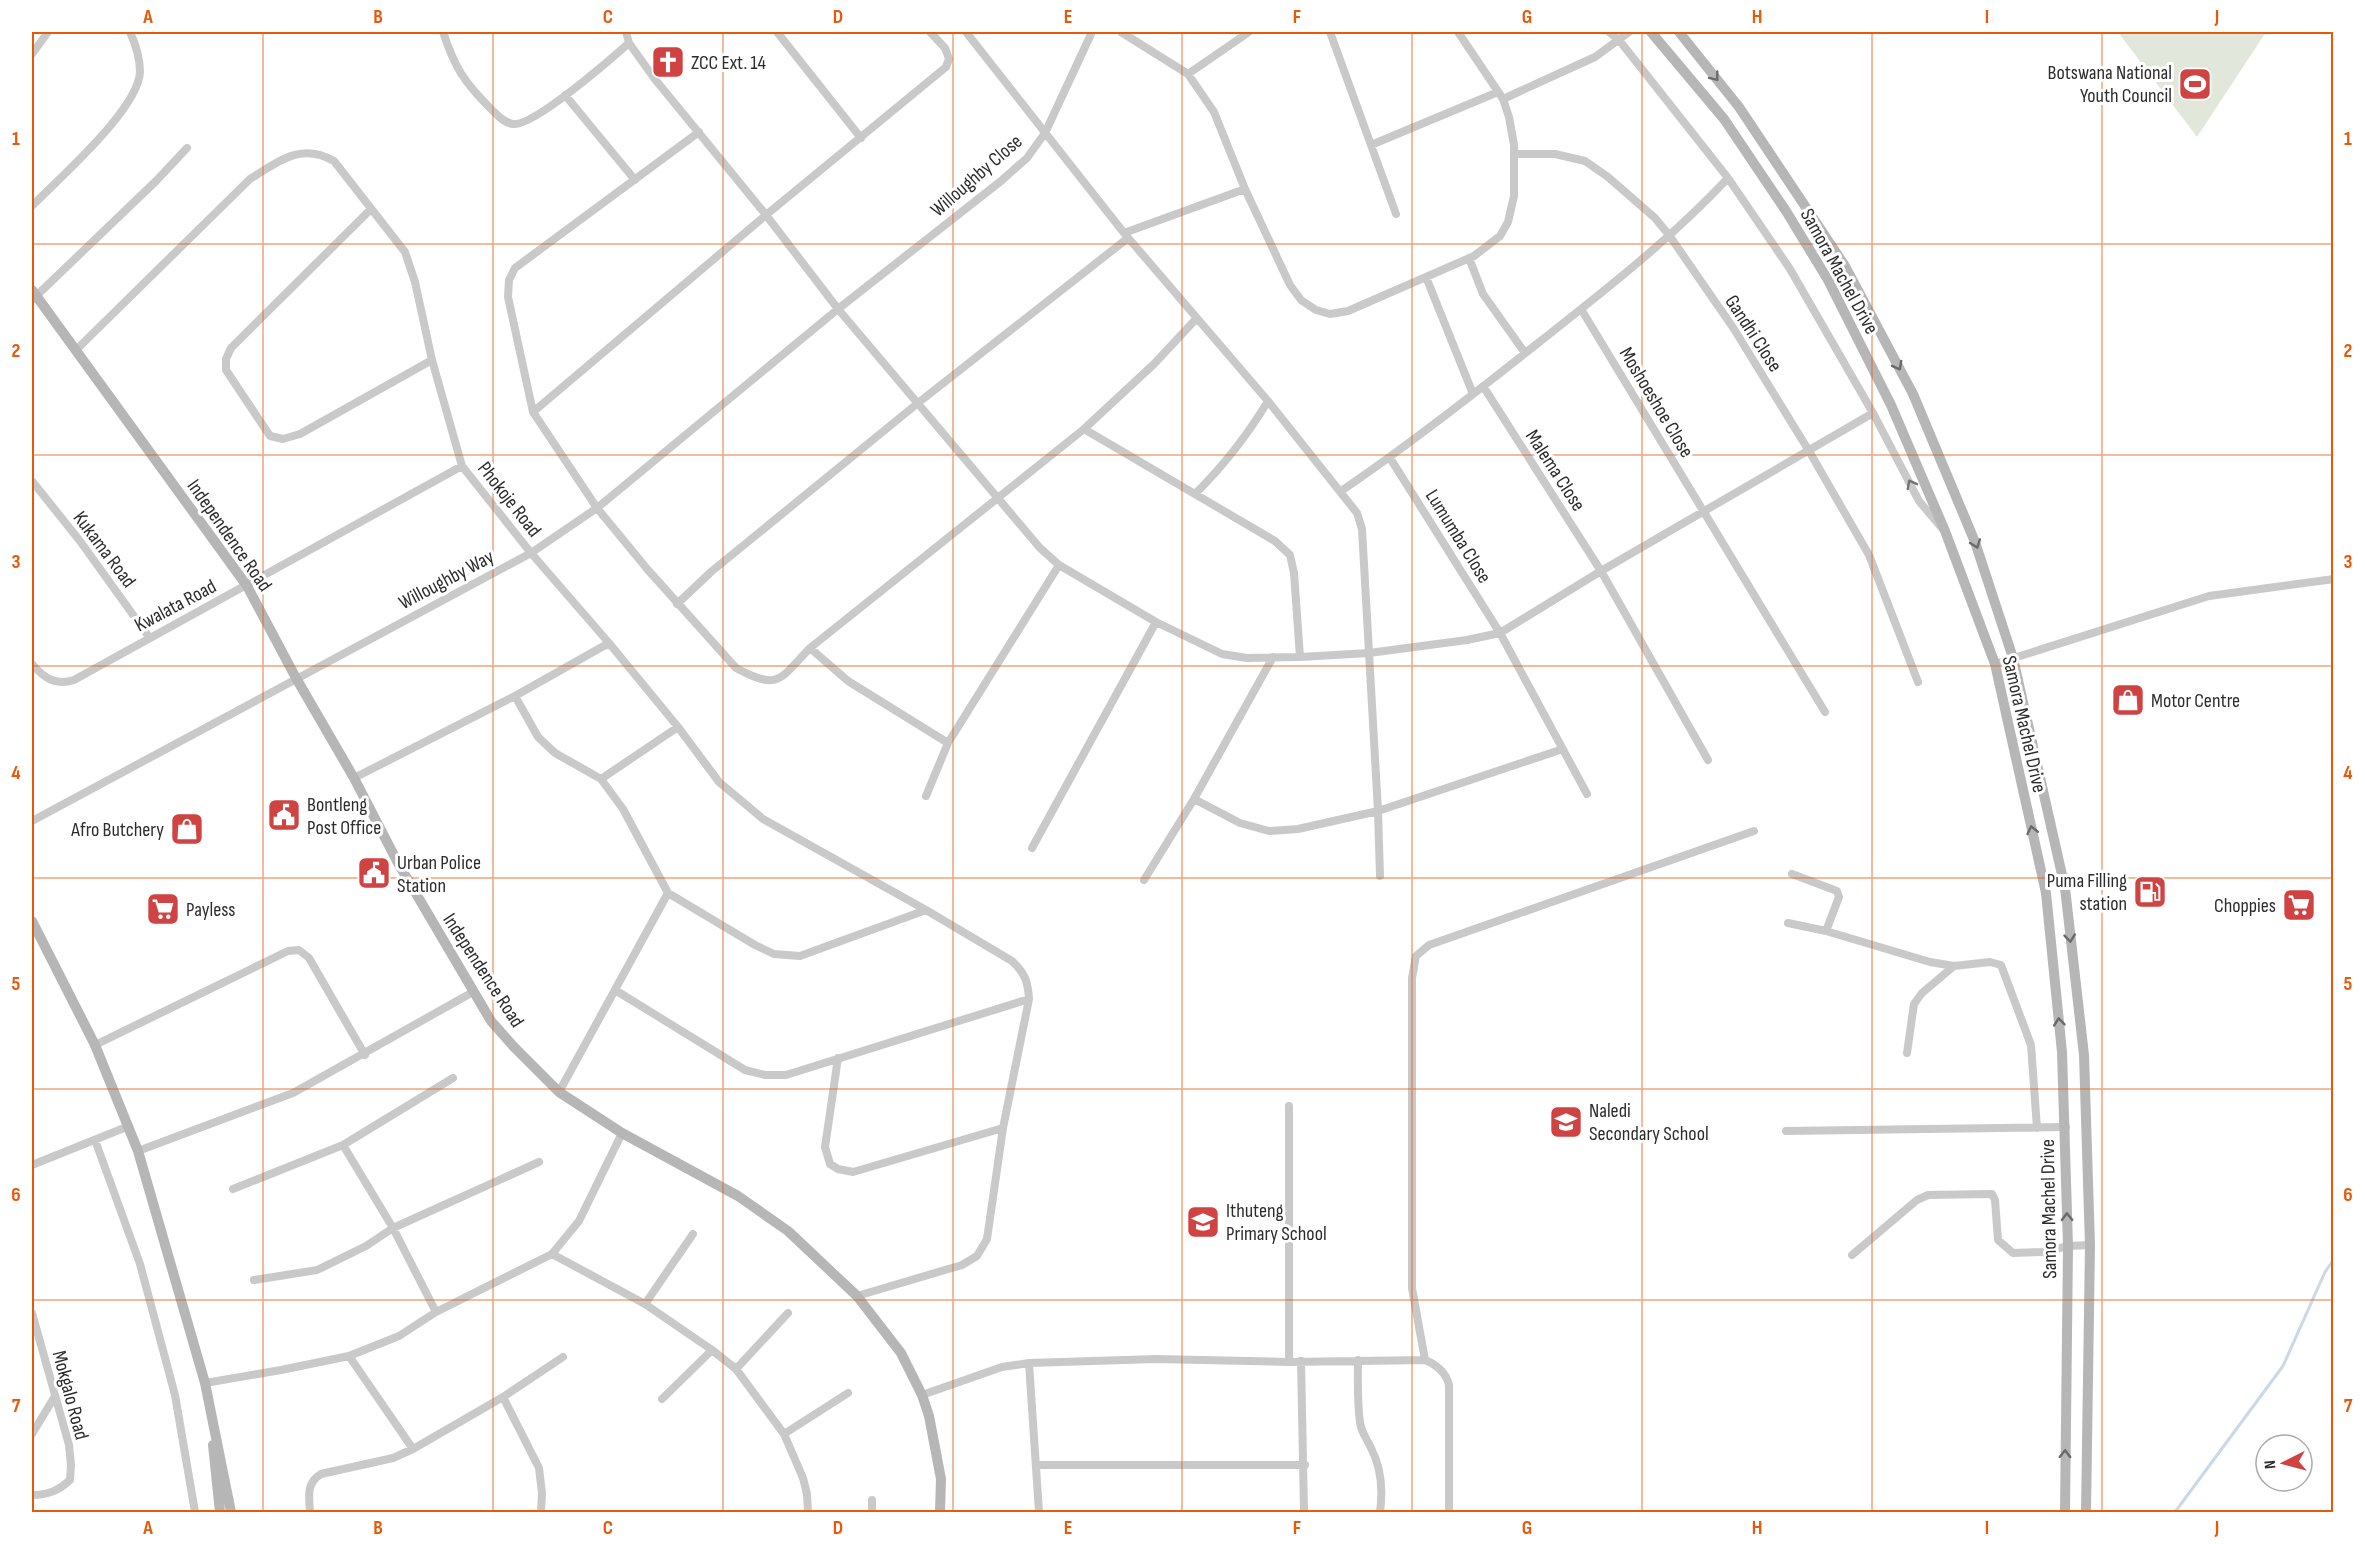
<svg xmlns="http://www.w3.org/2000/svg" width="2365" height="1544" font-family="'Sofia Sans Condensed',sans-serif">
  <rect width="100%" height="100%" fill="#fff"/>
  <path fill="#e1e8db" d="M2118 32H2266L2197 137Z"/>
  <g fill="none" stroke-linecap="round" stroke-linejoin="round">
    <path stroke="#cad9e6" stroke-width="3" d="M2175 1512 2283 1366 2325 1272 2334 1259"/>
    <path stroke="#c9c9c9" stroke-width="8" d="M443 32C455 68 464 82 491 109 497 115 504 123 513 124 533 127 611 59 629 43
      M626 32 629 43 654 78 766 215 838 309 1040 548 1059 565 1156 622 1222 654 1247 658 1300 657 1369 653 1467 640 1500 633 1601 571 1873 413
      M777 32 861 138
      M966 32 1124 233 1268 401 1357 513 1362 529 1378 811 1380 876
      M1121 32 1188 74 1214 112 1245 189 1290 285 1301 300 1316 310 1330 314 1348 311 1474 256 1500 236 1508 222 1514 196V145L1509 117 1503 99 1458 32
      M1330 32 1396 214
      M1609 32 1619 40 1728 178 1790 269 1873 413 1919 501 1941 527
      M32 54 48 32
      M1188 74 1249 32
      M565 95 635 180
      M1503 99 1595 57 1629 32
      M699 132 515 268 509 280 508 297 533 412 597 508 648 570 736 668C779 691 779 680 810 648L1084 429 1154 364 1196 319
      M1371 145 1498 92
      M1514 154H1555L1585 161 1608 177 1655 218 1669 235 1734 329 1809 451 1869 555 1918 682
      M32 206C59 178 138 110 140 72 140 59 135 43 130 32
      M371 209 231 348 226 359V370L270 436 283 439 300 434 432 360
      M1124 233 1245 189
      M1469 258 1483 294 1525 353
      M1426 277 1473 394
      M32 300 156 181 187 148
      M1581 309 1825 712
      M76 350 250 179C279 161 301 142 334 161L405 252 415 282 432 360 462 466 531 553 609 643 678 727 719 782 763 819 926 910 1012 961C1025 973 1028 982 1029 999L1003 1128 987 1239 977 1256 962 1265 857 1296
      M1483 386 1601 571 1708 760
      M533 412 766 215 946 67 949 59 945 48 930 32
      M1084 429 1275 541 1290 555 1294 573 1300 657
      M1390 458 1500 633 1587 794
      M32 481 80 541 149 637
      M1341 491C1409 445 1474 394 1538 343 1604 291 1671 239 1728 178
      M1196 493C1225 464 1247 436 1268 401
      M677 604 712 571 918 403 1128 238
      M810 648 848 681 948 743
      M32 664C44 678 55 686 74 680L462 466
      M1995 664 2209 596 2334 579
      M515 696 538 737 555 753 601 779 623 809 668 893 755 945 774 954 800 956 926 910
      M354 778 515 696 609 643
      M601 779 678 727
      M926 796 948 743 1059 565
      M1194 799 1240 823 1269 831 1298 829 1378 811 1563 749
      M32 821 531 553 597 508 838 309 1001 181 1027 158 1045 133 1092 32
      M1032 848 1156 622
      M1144 880 1194 799 1273 657
      M1788 923 1826 931 1839 897 1837 891 1792 874
      M1826 931 1930 962 1954 966 1990 962 2001 965 2031 1045 2037 1128
      M615 990 745 1070 765 1075H786L1029 999
      M95 1045 288 951 299 950 309 958 365 1055
      M1907 1053 1914 1004 1922 993 1954 966
      M838 1058 825 1147 830 1164 838 1169 853 1172 1003 1128
      M559 1092 668 893
      M1289 1106V1362
      M1786 1131 2066 1127
      M95 1140 140 1264 175 1395 195 1512
      M343 1145 393 1228 436 1312
      M138 1151 293 1093 473 992
      M32 1165 129 1126
      M233 1189 343 1145 453 1078
      M552 1254 645 1304 712 1350 736 1369 784 1434 803 1478 807 1494 808 1512
      M1852 1255 1917 1200 1928 1195 1992 1194 1995 1200 1998 1240 2013 1253 2043 1252 2068 1246 2090 1245
      M254 1280 317 1270 366 1246 393 1228 539 1162
      M645 1304 693 1234
      M32 1313 69 1445 71 1465 70 1480C58 1491 48 1495 32 1495
      M349 1356 413 1449
      M1358 1360C1358 1381 1357 1402 1360 1422 1361 1432 1367 1439 1371 1448 1382 1469 1383 1490 1380 1512
      M1425 1360 1412 1288V978L1416 956 1429 945 1754 831
      M1301 1361 1304 1512
      M1029 1363 1039 1512
      M736 1369 788 1313
      M205 1383 281 1370 349 1356 399 1336 436 1312 552 1254 579 1221 622 1133
      M922 1395 1002 1367 1029 1363 1156 1359 1289 1362 1425 1360C1437 1365 1446 1372 1449 1385V1512
      M503 1397 539 1468 542 1493 541 1512
      M662 1399 712 1350
      M32 1434 55 1396
      M784 1434 848 1393
      M1036 1465H1305
      M872 1500V1512
      M310 1512C309 1497 306 1483 321 1474L393 1458 413 1449 503 1397 563 1357"/>
    <path stroke="#b6b6b6" stroke-width="10" d="M1651 32 1724 119 1786 211 1828 280 1891 405 1945 531 1995 664 2046 893 2062 1052 2068 1246 2065 1512
      M1679 32 1739 107 1845 266 1913 394 1975 542 2013 658 2065 888 2084 1055 2090 1245 2086 1512
      M32 290 247 586 296 678 354 778 398 863 491 1021 514 1047 559 1092 622 1133 738 1196 788 1231 857 1296 901 1353 922 1395 929 1416 941 1479 940 1512
      M32 921 95 1045 138 1151 205 1383 231 1512
      M213 1445 220 1512"/>
  </g>
  <defs><path id="oneway-chevron" d="M-2-3.5L2.5 0L-2 3.5" fill="none" stroke-width="1.6" stroke-linecap="round" stroke-linejoin="round" transform="scale(1.5)"/></defs>
  <g stroke="#6a6a6a">
    <use href="#oneway-chevron" transform="translate(1715 77) rotate(52)"/>
    <use href="#oneway-chevron" transform="translate(1898 366) rotate(62)"/>
    <use href="#oneway-chevron" transform="translate(1976 544) rotate(70)"/>
    <use href="#oneway-chevron" transform="translate(2032 830) rotate(-103)"/>
    <use href="#oneway-chevron" transform="translate(2070 938) rotate(84)"/>
    <use href="#oneway-chevron" transform="translate(2059 1022) rotate(-96)"/>
    <use href="#oneway-chevron" transform="translate(2067 1217) rotate(-91)"/>
    <use href="#oneway-chevron" transform="translate(2065 1454) rotate(-89)"/>
  </g>
  <use stroke="#737373" href="#oneway-chevron" transform="translate(1911 484) rotate(-118)"/>
  <path fill="none" stroke="#e8590c" stroke-width="1.5" stroke-opacity="0.55" d="M263 32V1512M493 32V1512M723 32V1512M953 32V1512M1182 32V1512M1412 32V1512M1642 32V1512M1872 32V1512M2102 32V1512M32 244H2334M32 455H2334M32 666H2334M32 878H2334M32 1089H2334M32 1300H2334"/>
  <defs>
    <symbol id="church-square" viewBox="-11 -11 22 22"><rect x="-9" y="-9" width="18" height="18" rx="4" fill="#cf4343" stroke="#fff"/><path d="M-1.2-6h2.4v3.5h3.3v2.4h-3.3V6h-2.4V-.1h-3.3v-2.4h3.3Z" fill="#fff"/></symbol>
    <symbol id="stadium-square" viewBox="-11 -11 22 22"><rect x="-9" y="-9" width="18" height="18" rx="4" fill="#cf4343" stroke="#fff"/><path d="M0-5a6.5 5 0 1 0 0 10a6.5 5 0 1 0 0-10ZM-3.5-1.8h7v3.6h-7Z" fill="#fff"/></symbol>
    <symbol id="shop-square" viewBox="-11 -11 22 22"><rect x="-9" y="-9" width="18" height="18" rx="4" fill="#cf4343" stroke="#fff"/><path d="M-5-2.5h2.3a2.7 3.5 0 0 1 5.4 0H5L5.5 6h-11ZM-1.5-2.5h3a1.5 2.3 0 0 0-3 0Z" fill="#fff"/></symbol>
    <symbol id="civic-square" viewBox="-11 -11 22 22"><rect x="-9" y="-9" width="18" height="18" rx="4" fill="#cf4343" stroke="#fff"/><path d="M-.6-6.5H3V-4.5H.6V-3L4-1V1h2V6H-6V1h2V-1L-.6-3ZM-1.2 2.5V6h2.4V2.5Z" fill="#fff"/></symbol>
    <symbol id="fuel-square" viewBox="-11 -11 22 22"><rect x="-9" y="-9" width="18" height="18" rx="4" fill="#cf4343" stroke="#fff"/><path d="M-5.5-6h7V0h2V4h1.3V-2.5L3-4.5l.8-.8L6-3V5H2.5V1h-1V6h-7ZM-4.2-4.7v3.2H.2V-4.7Z" fill="#fff"/></symbol>
    <symbol id="supermarket-square" viewBox="-11 -11 22 22"><rect x="-9" y="-9" width="18" height="18" rx="4" fill="#cf4343" stroke="#fff"/><path d="M-6-5.5h2.5l.6 2H6L4.5 2H-2.5L-4.4-4H-6ZM-1.5 3.2a1.3 1.3 0 1 0 .1 0ZM3 3.2a1.3 1.3 0 1 0 .1 0Z" fill="#fff"/></symbol>
    <symbol id="school-square" viewBox="-11 -11 22 22"><rect x="-9" y="-9" width="18" height="18" rx="4" fill="#cf4343" stroke="#fff"/><path d="M0-5L7-2L0 1L-7-2ZM-4 1L0 2.5L4 1V4Q0 6-4 4Z" fill="#fff"/></symbol>
  </defs>
  <g fill-rule="evenodd">
    <use href="#church-square" x="649" y="43" width="38" height="38"/>
    <use href="#stadium-square" x="2176" y="65" width="38" height="38"/>
    <use href="#shop-square" x="2109" y="681" width="38" height="38"/>
    <use href="#civic-square" x="265" y="796" width="38" height="38"/>
    <use href="#shop-square" x="168" y="810" width="38" height="38"/>
    <use href="#civic-square" x="355" y="854" width="38" height="38"/>
    <use href="#fuel-square" x="2131" y="873" width="38" height="38"/>
    <use href="#supermarket-square" x="2280" y="886" width="38" height="38"/>
    <use href="#supermarket-square" x="144" y="890" width="38" height="38"/>
    <use href="#school-square" x="1547" y="1103" width="38" height="38"/>
    <use href="#school-square" x="1184" y="1203" width="38" height="38"/>
  </g>
  <g text-anchor="middle" stroke-width="6" stroke-linejoin="round" paint-order="stroke">
    <g font-size="20" fill="#2c2c2c" stroke="#fff" text-anchor="start">
      <text x="691" y="69">ZCC Ext. 14</text>
      <text x="2172" y="79" text-anchor="end">Botswana National<tspan x="2172" dy="23">Youth Council</tspan></text>
      <text x="2151" y="707">Motor Centre</text>
      <text x="307" y="811">Bontleng<tspan x="307" dy="23">Post Office</tspan></text>
      <text x="164" y="836" text-anchor="end">Afro Butchery</text>
      <text x="397" y="869">Urban Police<tspan x="397" dy="23">Station</tspan></text>
      <text x="2127" y="887" text-anchor="end">Puma Filling<tspan x="2127" dy="23">station</tspan></text>
      <text x="2276" y="912" text-anchor="end">Choppies</text>
      <text x="186" y="916">Payless</text>
      <text x="1589" y="1117">Naledi<tspan x="1589" dy="23">Secondary School</tspan></text>
      <text x="1226" y="1217">Ithuteng<tspan x="1226" dy="23">Primary School</tspan></text>
    </g>
    <g font-size="20" fill="#2c2c2c" stroke="#fff">
      <text transform="translate(976 175) rotate(-41)" y="7">Willoughby Close</text>
      <text transform="translate(1840 271) rotate(61)" y="7">Samora Machel Drive</text>
      <text transform="translate(1754 333) rotate(57)" y="7">Gandhi Close</text>
      <text transform="translate(1657 402) rotate(59)" y="7">Moshoeshoe Close</text>
      <text transform="translate(1556 470) rotate(57)" y="7">Malema Close</text>
      <text transform="translate(510 499) rotate(52)" y="7">Phokoje Road</text>
      <text transform="translate(230 535) rotate(55)" y="7">Independence Road</text>
      <text transform="translate(1459 536) rotate(58)" y="7">Lumumba Close</text>
      <text transform="translate(105 549) rotate(53)" y="7">Kukama Road</text>
      <text transform="translate(446 579) rotate(-28)" y="7">Willoughby Way</text>
      <text transform="translate(175 605) rotate(-28)" y="7">Kwalata Road</text>
      <text transform="translate(2025 724) rotate(77)" y="7">Samora Machel Drive</text>
      <text transform="translate(484 970) rotate(57)" y="7">Independence Road</text>
      <text transform="translate(2048 1209) rotate(-91)" y="7">Samora Machel Drive</text>
      <text transform="translate(71 1395) rotate(75)" y="7">Mokgalo Road</text>
    </g>
  </g>
  <rect width="2365" height="1544" fill="none" stroke="#ffffff" stroke-width="66"/>
  <g transform="translate(2284 1463) rotate(264)"><circle r="28" fill="#ffffff" stroke="#ababab" stroke-width="1.5"/>
  <path d="M0-4.5L10 22L0 15L-10 22Z" fill="#cf4343"/>
  <text y="-9" font-size="16" font-weight="bold" text-anchor="middle" fill="#2c2c2c">N</text>
  </g>
  <rect x="33" y="33" width="2299" height="1478" fill="none" stroke="#e8590c" stroke-width="2"/>
  <g font-size="20" text-anchor="middle" font-weight="bold" fill="#e8590c">
    <text x="148" y="23">A</text>
    <text x="378" y="23">B</text>
    <text x="608" y="23">C</text>
    <text x="838" y="23">D</text>
    <text x="1068" y="23">E</text>
    <text x="1297" y="23">F</text>
    <text x="1527" y="23">G</text>
    <text x="1757" y="23">H</text>
    <text x="1987" y="23">I</text>
    <text x="2217" y="23">J</text>
    <text x="16" y="145">1</text>
    <text x="2348" y="145">1</text>
    <text x="16" y="357">2</text>
    <text x="2348" y="357">2</text>
    <text x="16" y="568">3</text>
    <text x="2348" y="568">3</text>
    <text x="16" y="779">4</text>
    <text x="2348" y="779">4</text>
    <text x="16" y="990">5</text>
    <text x="2348" y="990">5</text>
    <text x="16" y="1201">6</text>
    <text x="2348" y="1201">6</text>
    <text x="16" y="1412">7</text>
    <text x="2348" y="1412">7</text>
    <text x="148" y="1534">A</text>
    <text x="378" y="1534">B</text>
    <text x="608" y="1534">C</text>
    <text x="838" y="1534">D</text>
    <text x="1068" y="1534">E</text>
    <text x="1297" y="1534">F</text>
    <text x="1527" y="1534">G</text>
    <text x="1757" y="1534">H</text>
    <text x="1987" y="1534">I</text>
    <text x="2217" y="1534">J</text>
  </g>
</svg>
